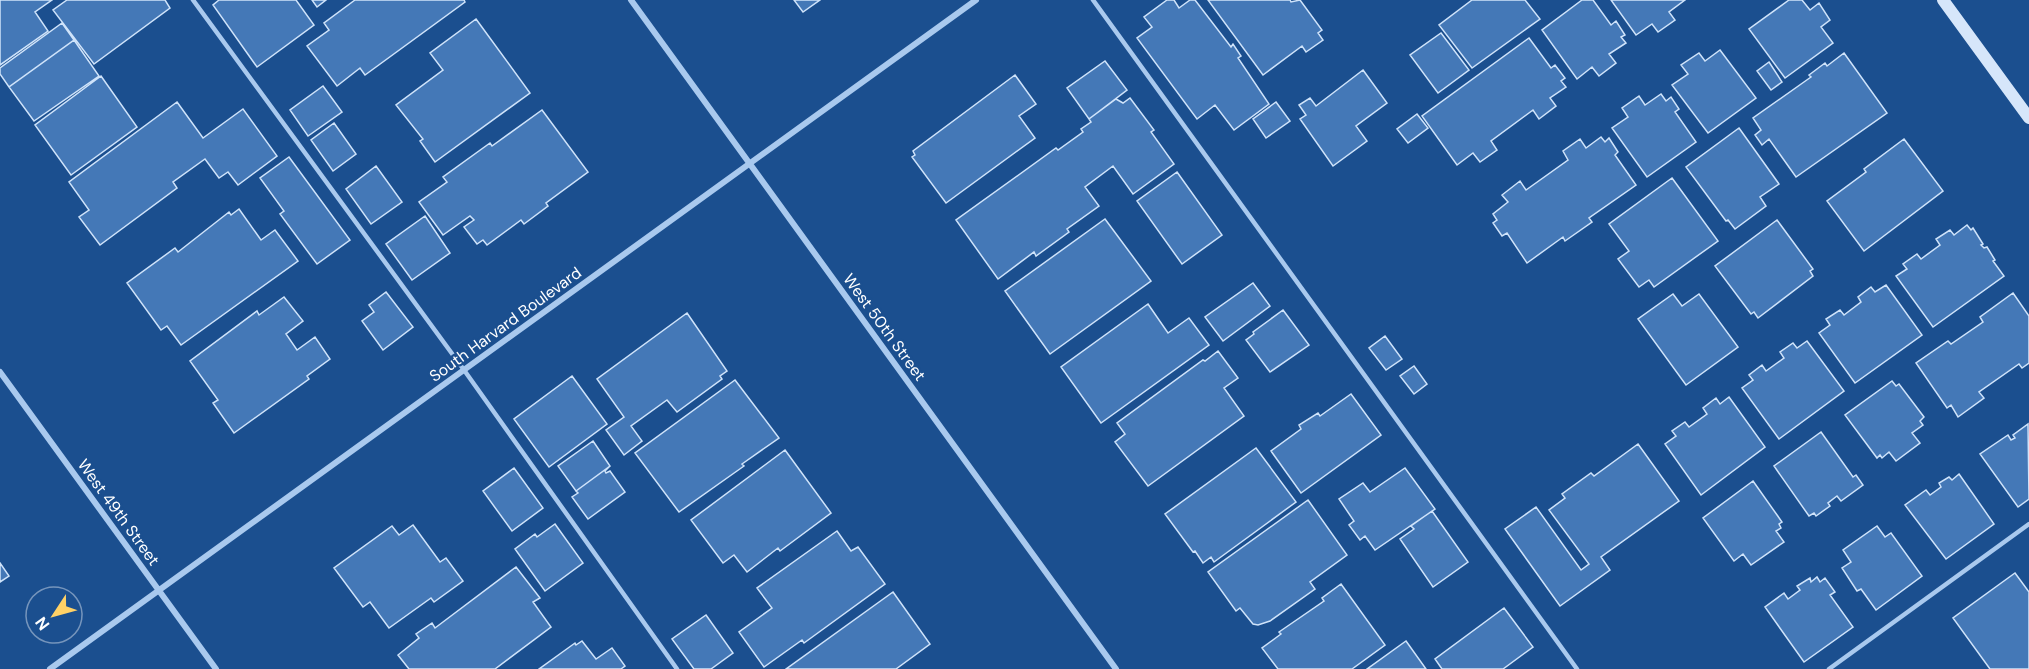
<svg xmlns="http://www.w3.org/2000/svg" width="2029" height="669" font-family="'DM Sans',sans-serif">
  <rect width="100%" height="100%" fill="#1b4f8f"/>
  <path fill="#4478b7" stroke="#cfe3fa" stroke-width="1.5" d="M0 0H52L35 12 48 31 0 65Z
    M67 0H165L170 8 94 64 53 10Z
    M219 0H296L314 25 257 67 213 5Z
    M312 0H326L317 7Z
    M355 0H464L465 2 365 75 360 68 337 86 307 46 329 30 324 23Z
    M794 0H820L803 12Z
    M1167 0H1174L1179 8 1190 0H1195L1231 47 1233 44 1241 56 1238 58 1269 104 1234 130 1215 105 1197 119 1137 38 1152 27 1144 17Z
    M1208 0H1290L1291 2 1300 0 1322 30 1318 33 1323 40 1306 52 1302 46 1263 75Z
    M1472 0H1525L1540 19 1472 68 1439 25Z
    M1582 0H1593L1611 25 1616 21 1625 35 1621 37 1626 43 1609 54 1616 63 1599 76 1592 67 1577 79 1542 30Z
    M1611 0H1685L1669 12 1675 20 1658 32 1652 24 1636 35Z
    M1789 0H1802L1810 10 1819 3 1830 20 1821 27 1833 43 1785 78 1749 29Z
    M476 19 530 93 435 162 420 141 423 139 396 105 443 70 430 53Z
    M62 23 74 40 9 87 0 74V68Z
    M1441 33 1469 70 1438 93 1410 55Z
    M1529 38 1551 68 1555 65 1565 78 1561 81 1566 87 1550 98 1556 106 1539 119 1533 110 1491 141 1497 150 1480 162 1473 153 1457 165 1422 116Z
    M74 40 99 76 34 121 9 87Z
    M1720 50 1756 98 1708 133 1672 85 1688 74 1681 65 1699 53 1705 61Z
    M1844 53 1887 113 1796 177 1769 139 1762 145 1755 135 1761 130 1753 118 1811 77 1809 75 1825 63 1827 66Z
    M1105 61 1127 90 1089 119 1067 88Z
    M1769 62 1782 82 1771 90 1757 71Z
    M1363 70 1387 103 1356 126 1367 141 1333 166 1300 119 1306 115 1299 105 1310 98 1316 106Z
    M1015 75 1036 104 1019 116 1035 138 946 203 912 157 915 155 913 151Z
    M101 76 137 127 71 175 35 125Z
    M323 86 342 112 308 136 290 110Z
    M1661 94 1666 101 1671 97 1679 109 1675 112 1696 142 1647 177 1612 128 1628 117 1622 108 1639 96 1645 105Z
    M1130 98 1154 130 1151 132 1174 164 1133 194 1113 166 1085 187 1099 206 1067 229 1069 232 1036 256 1034 252 998 279 956 220 1056 148 1058 150 1083 132 1081 129 1091 122 1089 119 1116 99 1123 103Z
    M177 102 203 138 243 109 277 156 238 185 228 172 219 178 205 159 173 182 177 188 100 245 79 217 89 210 69 182Z
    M1276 102 1290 121 1266 138 1253 119Z
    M542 110 588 172 546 203 548 206 524 224 521 220 487 245 483 240 477 244 464 227 474 220 470 216 443 235 419 202 447 182 443 177 490 143 492 146Z
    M1417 114 1428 128 1408 143 1397 129Z
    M334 123 356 154 333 171 311 140Z
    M1739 128 1779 184 1760 197 1766 206 1735 229 1728 220 1726 221 1686 167Z
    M1601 137 1605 142 1609 138 1618 152 1615 155 1636 185 1589 218 1592 222 1565 241 1563 237 1527 263 1507 233 1502 236 1493 223 1497 220 1493 214 1508 202 1502 195 1520 181 1526 190 1568 160 1563 151 1580 139 1586 148Z
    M1904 139 1943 191 1864 251 1827 201 1866 172 1864 169Z
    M289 157 350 240 317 264 280 214 284 211 260 178Z
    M376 166 402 202 371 224 346 189Z
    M1177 172 1222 235 1182 264 1137 201Z
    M1672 178 1718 241 1654 287 1649 280 1639 287 1618 259 1629 251 1609 224Z
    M239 209 261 240 275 230 298 261 181 345 167 326 161 330 127 283 175 248 178 252 229 212 231 215Z
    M425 216 450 253 412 280 386 244Z
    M1105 219 1151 281 1050 354 1005 291Z
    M1777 220 1813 269 1810 271 1813 276 1758 318 1754 312 1751 314 1715 266Z
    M1967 225 1971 230 1973 228 1983 244 1981 245 1984 248 1987 247 1995 260 1993 261 2004 276 1933 327 1896 276 1907 269 1903 264 1917 254 1921 259 1940 245 1936 239 1950 230 1954 235Z
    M1253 283 1270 306 1223 341 1205 317Z
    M1886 285 1922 335 1855 383 1819 333 1830 325 1826 319 1840 310 1844 315 1861 302 1858 297 1871 287 1875 292Z
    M386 292 413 327 383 350 362 321 374 312 369 305Z
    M2013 293 2029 316V363L2022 368 2019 364 1979 392 1984 398 1958 417 1951 405 1947 408 1916 363 1948 341 1951 344 1983 322 1980 317Z
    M1673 294 1682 306 1699 294 1738 347 1686 385 1638 319Z
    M284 297 303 321 286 334 297 350 315 337 330 359 307 376 309 379 234 433 213 403 218 400 190 361 257 311 259 315Z
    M1148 304 1168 333 1189 318 1209 345 1101 423 1061 367Z
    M1283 310 1309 345 1270 372 1246 340 1254 334 1253 332Z
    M687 313 727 371 720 376 722 379 677 412 667 400 631 426 642 441 624 455 606 430 624 417 597 379Z
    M1385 336 1402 359 1386 370 1369 348Z
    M1807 341 1844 391 1779 439 1742 388 1753 380 1749 375 1762 365 1766 371 1784 358 1780 352 1793 343 1797 348Z
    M1218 351 1238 378 1224 388 1244 416 1148 486 1115 442 1125 434 1117 423 1203 360 1205 361Z
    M1414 366 1427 384 1414 394 1400 376Z
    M572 376 607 424 549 467 514 419Z
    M735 380 779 438 742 464 744 466 679 512 635 453Z
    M1892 381 1896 386 1899 384 1924 417 1920 421 1923 425 1912 433 1920 443 1896 461 1889 452 1882 458 1880 455 1877 458 1845 415Z
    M1351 394 1381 435 1301 493 1271 451 1301 429 1299 425 1318 413 1320 416Z
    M1729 397 1765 447 1701 495 1665 444 1676 436 1672 431 1685 422 1689 427 1707 414 1703 408 1716 398 1720 404Z
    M2028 424 2029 499 2018 507 1980 454 2008 435 2011 440 2015 438 2013 435Z
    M1821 432 1853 477 1856 475 1863 485 1841 501 1837 496 1828 503 1830 506 1816 516 1814 513 1809 516 1774 466Z
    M593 441 610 466 576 491 558 466Z
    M1638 444 1679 501 1601 557 1610 570 1560 606 1505 529 1536 507 1581 570 1589 564 1549 510 1565 498 1562 494 1591 473 1594 476Z
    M1256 448 1296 502 1214 562 1211 557 1203 563 1195 551 1193 552 1165 514Z
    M785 450 831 513 780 551 778 548 747 572 734 555 723 563 691 520Z
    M610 466 605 471 606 473 610 471 625 492 588 519 572 497 578 493 576 491Z
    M514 468 543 508 512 531 483 491Z
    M1405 468 1435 509 1375 550 1365 536 1360 540 1349 525 1354 521 1339 499 1363 483 1370 492Z
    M1959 474 1994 524 1946 559 1905 505 1926 490 1930 495 1941 487 1939 483 1949 477 1952 480Z
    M1753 481 1782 522 1779 524 1781 528 1776 531 1784 542 1751 565 1743 554 1734 561 1703 518Z
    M1308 500 1347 555 1310 582 1315 589 1270 621 1258 625 1253 624 1240 608 1236 611 1208 572Z
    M1432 511 1468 562 1433 587 1400 539 1414 529 1411 526Z
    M555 524 583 563 545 591 515 549 535 534 537 537Z
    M413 525 440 562 446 558 463 581 434 602 431 598 389 628 370 602 363 607 334 568 392 526 399 535Z
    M1877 526 1885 537 1891 533 1922 576 1876 610 1861 589 1857 591 1842 568 1851 562 1843 550Z
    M837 531 851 551 858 547 885 584 804 643 802 640 764 667 739 632 772 608 757 588Z
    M0 563 9 576 0 582Z
    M516 567 540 598 533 602 551 627 495 669H409L398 655 419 638 416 634 432 623 435 628Z
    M2015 573 2029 592V669H1990L1953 618Z
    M1817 577 1820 582 1825 578 1835 592 1830 595 1853 627 1804 662 1765 607 1784 593 1788 599 1800 590 1797 586 1810 578 1811 582Z
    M1341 584 1385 645 1352 669H1278L1262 648 1281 634 1279 632 1324 601 1322 598Z
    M893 592 930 644 896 669H786Z
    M1504 608 1533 647 1503 669H1442L1435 659Z
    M706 615 733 653 711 669H694L672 639Z
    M582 641 596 659 612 648 625 666 621 669H539L575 643 576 645Z
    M1406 641 1426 669H1367Z"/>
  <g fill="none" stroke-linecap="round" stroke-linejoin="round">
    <path stroke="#a9c9ee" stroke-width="4.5" d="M193 0 464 370 677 669
      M1093 0 1577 669
      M1829 669 2029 524"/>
    <path stroke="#a9c9ee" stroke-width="6" d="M631 0 1116 669
      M0 372 216 669
      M50 669 976 0"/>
    <path stroke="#d6e6fa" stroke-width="12" d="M1943 0 2029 118"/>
  </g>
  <g text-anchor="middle" stroke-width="4.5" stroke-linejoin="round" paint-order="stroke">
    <g font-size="16" fill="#fff" stroke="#1b4f8f">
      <text transform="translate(505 324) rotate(-36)" y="6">South Harvard Boulevard</text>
      <text transform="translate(885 327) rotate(54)" y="6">West 50th Street</text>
      <text transform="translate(119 512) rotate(54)" y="6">West 49th Street</text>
    </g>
  </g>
  <g transform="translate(54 615) rotate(234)"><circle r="28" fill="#1b4f8f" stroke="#7695bc" stroke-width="1.5"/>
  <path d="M0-4.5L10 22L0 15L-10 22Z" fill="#ffd166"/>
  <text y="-9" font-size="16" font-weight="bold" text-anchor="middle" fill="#ffffff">N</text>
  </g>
</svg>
